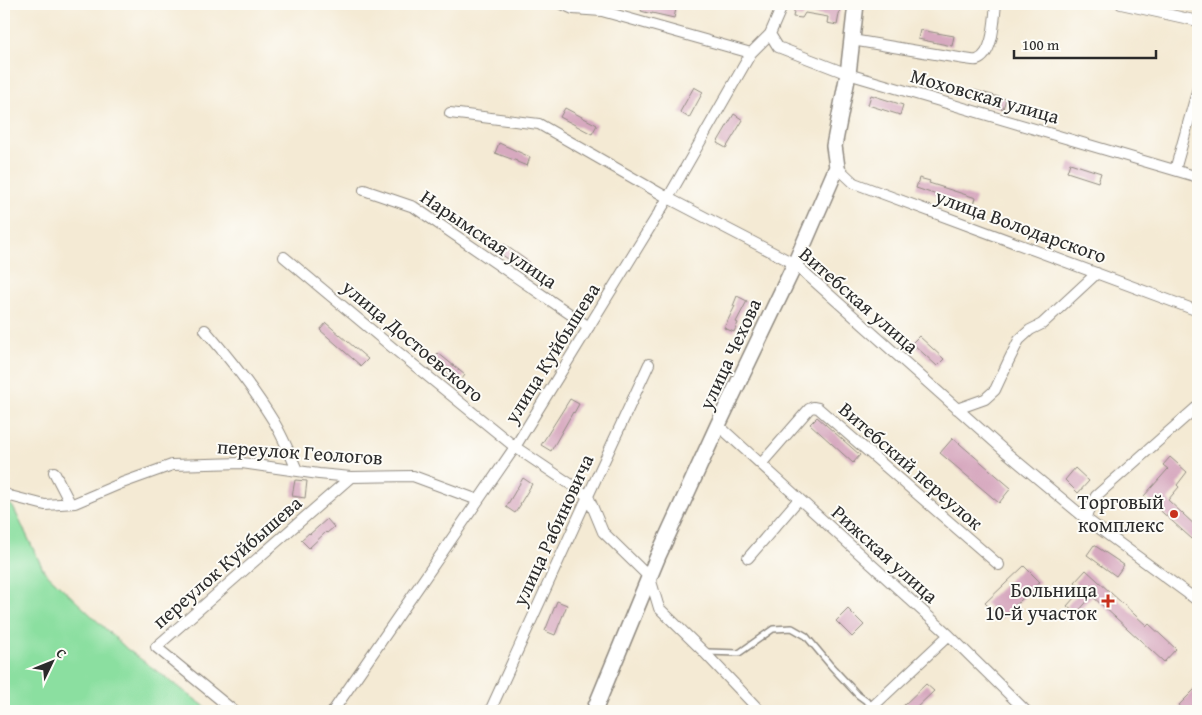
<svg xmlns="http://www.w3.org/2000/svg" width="1202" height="715" font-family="'Gentium Book Plus',serif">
  <rect width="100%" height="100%" fill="#fdfcf7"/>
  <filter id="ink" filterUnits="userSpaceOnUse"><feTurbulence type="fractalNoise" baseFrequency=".02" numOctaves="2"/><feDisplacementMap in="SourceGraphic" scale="10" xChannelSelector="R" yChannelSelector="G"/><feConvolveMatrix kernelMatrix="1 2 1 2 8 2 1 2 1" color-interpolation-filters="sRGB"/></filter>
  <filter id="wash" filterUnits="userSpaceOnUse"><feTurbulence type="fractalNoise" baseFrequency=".0096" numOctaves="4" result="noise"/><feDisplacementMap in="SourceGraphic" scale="20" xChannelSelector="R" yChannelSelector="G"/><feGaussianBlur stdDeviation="1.12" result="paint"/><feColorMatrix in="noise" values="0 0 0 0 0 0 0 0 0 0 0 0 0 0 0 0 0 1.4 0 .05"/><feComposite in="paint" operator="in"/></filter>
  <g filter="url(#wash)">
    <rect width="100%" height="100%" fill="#f4ead4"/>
    <path fill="#8bdfa0" stroke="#5b8566" d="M4 499 13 507 44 571 127 649 211 711H4Z"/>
    <g id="blocks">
      <path fill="#d7a9bf" d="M643 4H652L665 7 666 6 676 9 674 18 652 13V14L641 11Z
        M805 4H841L837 25 827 23 828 17 805 13 802 18 793 17 795 6 804 8Z
        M920 30 954 36 952 46 918 39Z
        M694 87 703 92 689 118 680 112Z
        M974 90 1006 99 1003 109 971 99Z
        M871 95 903 105 900 115 868 105Z
        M565 108 597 125 592 134 560 117Z
        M734 114 743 120 726 148 717 143Z
        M499 143 530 157 527 166 517 162V161L495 153Z
        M1070 163 1101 173 1098 182 1067 172Z
        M919 178 930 181 929 183 976 198 973 207 916 188Z
        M504 244 529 262 524 270 498 252Z
        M737 296 747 301 736 322 738 323 734 332 724 328 735 306H733Z
        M326 323 368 359 361 366 320 330Z
        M919 336 944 359 937 366 912 343Z
        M438 353 465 375 459 383 432 360Z
        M570 399 579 404 574 413 573 412 551 451 541 445Z
        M817 417 860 455 853 463 810 424Z
        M953 438 1011 488 999 503 940 453Z
        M1170 457 1187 472 1177 485 1179 487 1168 500 1198 528V532L1192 539 1144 496 1168 469 1163 465Z
        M1075 468 1089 481 1078 493 1065 480Z
        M523 478 532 484 520 504H521L515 513 506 507Z
        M295 480 307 481 305 498 292 496Z
        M327 519 334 527 327 533 326 532 309 548 301 540 309 533 310 534Z
        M1094 545 1124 565 1116 576 1087 555Z
        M1024 566 1040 582 1001 619 985 603Z
        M1086 570 1147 626 1149 624 1176 649 1164 662 1092 596 1076 614 1067 606 1082 589 1075 582Z
        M557 601 567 605 555 635 545 631Z
        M848 609 864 625 852 637 836 621Z
        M926 684 934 691 913 711H909L903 706Z
        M1198 686V711H1186L1179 705Z"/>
    </g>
  </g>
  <g filter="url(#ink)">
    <use href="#blocks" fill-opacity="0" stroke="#908a80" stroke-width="1"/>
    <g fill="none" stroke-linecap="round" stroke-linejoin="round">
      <defs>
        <path id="lane" d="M706 652 739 653 773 629 792 628 806 636 831 666 858 695 873 706"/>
        <path id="street" d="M562 4 573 9 602 11 751 53
          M1121 4 1198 21
          M770 34 778 47 848 74 1198 177
          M852 40 965 59C968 59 974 61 977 60 994 54 994 19 996 4
          M450 113 539 124 668 198 795 264 1007 453 1085 518 1198 601
          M837 167 854 183 1198 311
          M1175 170 1198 88
          M364 190 414 207 589 327
          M284 257 393 348 515 447 588 496 603 532 650 578 659 608 704 652 760 711
          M205 330C230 359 254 389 274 422 283 437 290 454 297 470
          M957 409 985 399 995 390 1009 360 1019 340 1030 330 1042 324 1097 273
          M718 425 949 635 1026 711
          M761 464 809 409 813 407 818 408 999 565
          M54 472 70 503
          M4 493 10 496 45 505 75 503 122 483 172 465 242 463 319 474 351 477 413 476 478 500
          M1085 518 1096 496 1198 406
          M748 558 799 499
          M234 711 156 647 351 477
          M333 711 515 447 668 198 751 53 770 34 783 4
          M490 711 588 496 649 364
          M868 711 949 635"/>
        <path id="secondary" d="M594 711 658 556 718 425 795 264 837 167 834 146 848 74 856 4"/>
      </defs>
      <use href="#lane" stroke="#908a80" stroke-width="8"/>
      <use href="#street" stroke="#908a80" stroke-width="12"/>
      <use href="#secondary" stroke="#908a80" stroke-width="18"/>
      <use href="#lane" stroke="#fff" stroke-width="5"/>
      <use href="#street" stroke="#fff" stroke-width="10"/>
      <use href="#secondary" stroke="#fff" stroke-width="15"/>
    </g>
  </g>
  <g fill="#c8321e" stroke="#fdfcf7" stroke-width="2">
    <circle cx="1174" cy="514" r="5"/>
    <path d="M1105.5 593.5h5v5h5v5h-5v5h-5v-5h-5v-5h5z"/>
  </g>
  <g text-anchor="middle" stroke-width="4" stroke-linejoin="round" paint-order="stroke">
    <g font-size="20" fill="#2b2b2b" stroke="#fdfcf7">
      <text transform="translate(985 96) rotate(16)" y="7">Моховская улица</text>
      <text transform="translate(1021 226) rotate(20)" y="7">улица Володарского</text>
      <text transform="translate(489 239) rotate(34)" y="7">Нарымская улица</text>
      <text transform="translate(859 300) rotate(41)" y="7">Витебская улица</text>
      <text transform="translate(413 341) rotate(40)" y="7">улица Достоевского</text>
      <text transform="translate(552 353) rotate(-58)" y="7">улица Куйбышева</text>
      <text transform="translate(730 354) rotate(-65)" y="7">улица Чехова</text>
      <text transform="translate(300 452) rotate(4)" y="7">переулок Геологов</text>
      <text transform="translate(911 466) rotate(41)" y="7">Витебский переулок</text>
      <text transform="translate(553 530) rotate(-65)" y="7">улица Рабиновича</text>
      <text transform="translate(885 554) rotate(42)" y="7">Рижская улица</text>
      <text transform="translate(227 562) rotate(-41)" y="7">переулок Куйбышева</text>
    </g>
    <g font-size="20" fill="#2b2b2b" stroke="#fdfcf7" text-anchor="end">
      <text x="1164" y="509">Торговый<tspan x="1164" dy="23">комплекс</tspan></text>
      <text x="1097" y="597">Больница<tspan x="1097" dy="23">10-й участок</tspan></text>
    </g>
  </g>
  <rect width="1202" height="715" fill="none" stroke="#fdfcf7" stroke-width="20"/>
  <g transform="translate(52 662) rotate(47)" stroke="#fdfcf7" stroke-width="4" paint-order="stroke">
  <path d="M0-4L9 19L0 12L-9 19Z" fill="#2b2b2b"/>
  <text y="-8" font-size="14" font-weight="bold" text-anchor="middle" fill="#2b2b2b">С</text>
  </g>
  <path d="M1014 50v8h142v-8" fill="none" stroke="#2b2b2b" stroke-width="2.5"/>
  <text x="1022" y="50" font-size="15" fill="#2b2b2b" stroke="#fdfcf7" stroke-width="4" paint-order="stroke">100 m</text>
</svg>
